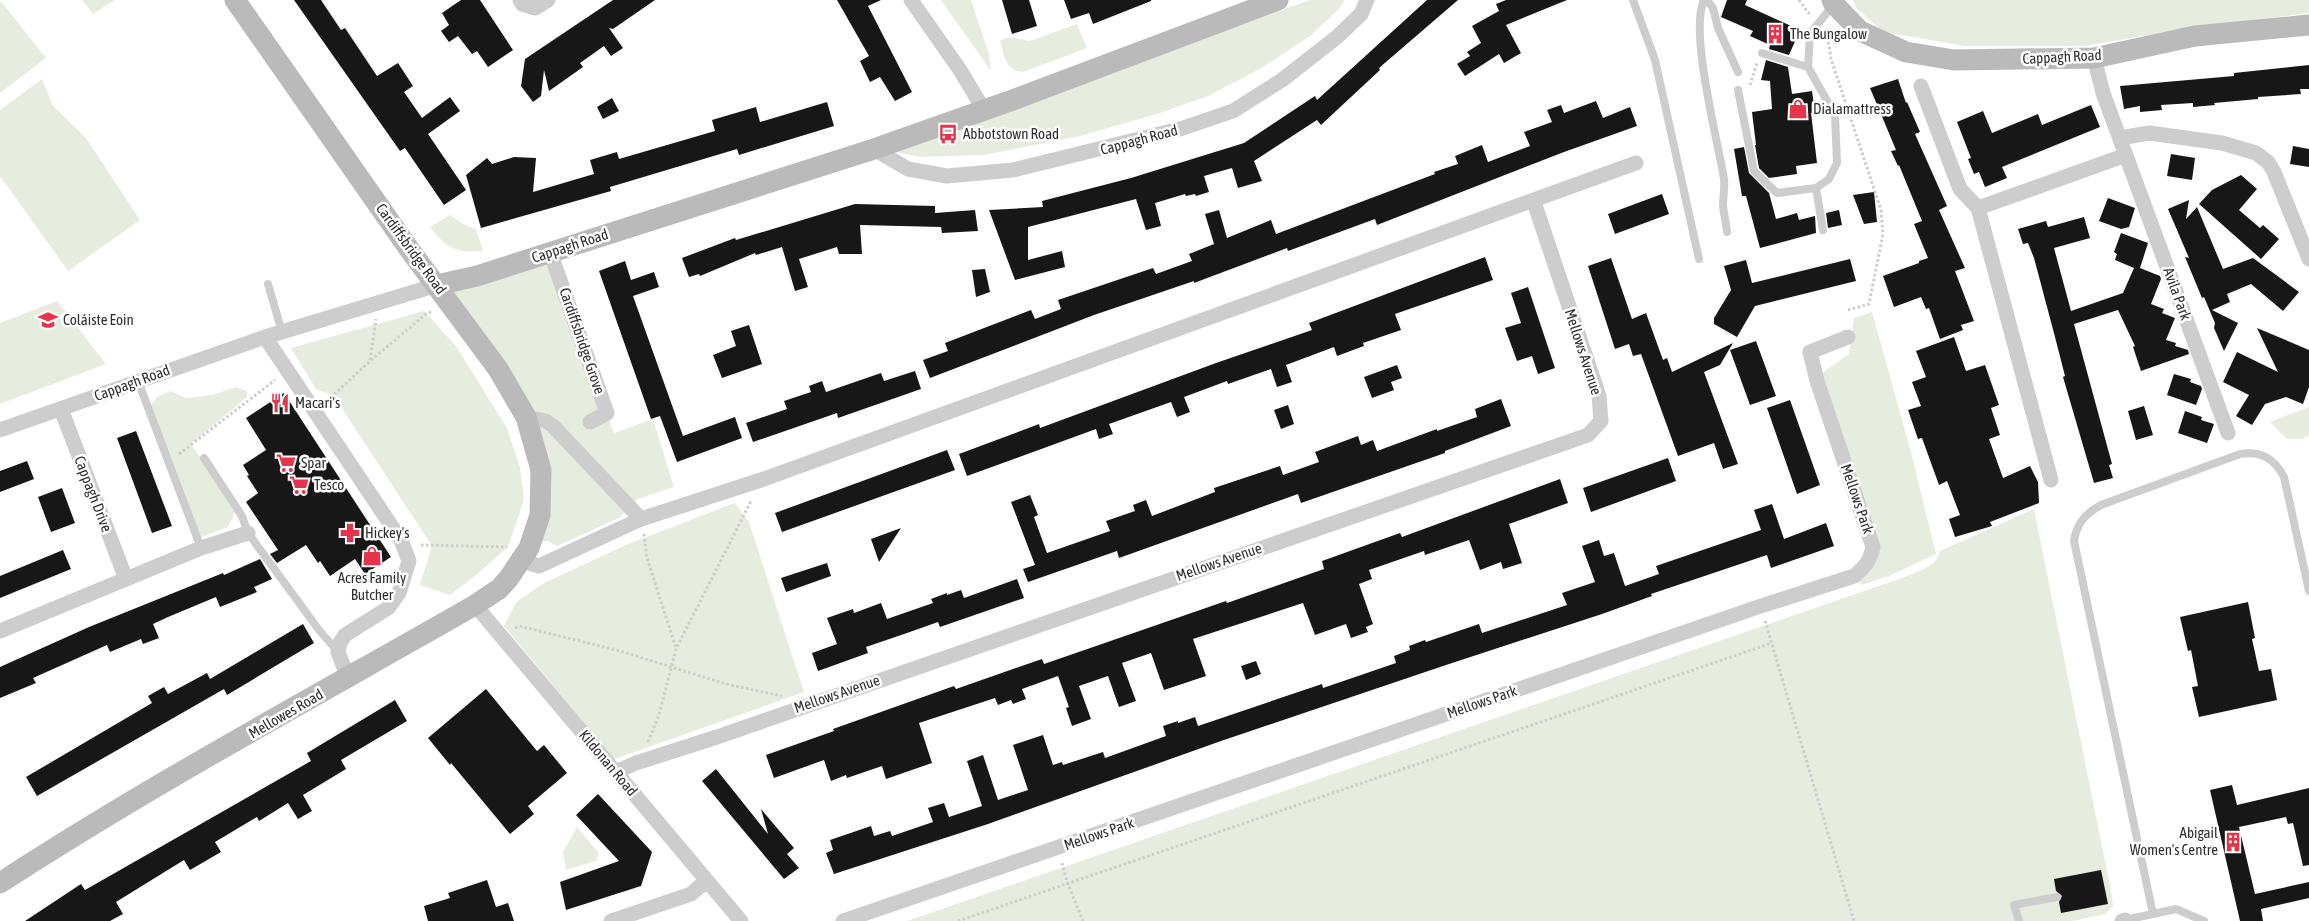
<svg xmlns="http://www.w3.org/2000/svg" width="2309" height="921" font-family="'Asap Condensed',sans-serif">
  <rect width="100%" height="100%" fill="#fff"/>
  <path fill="#e7edde" d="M0 0 46 58 0 93Z
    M82 0H115L93 14Z
    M941 0H971L989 54 991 71Z
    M1310 0H1345L1339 9 1310 36 1260 69 1208 96 1160 113 1080 136 984 155 920 157 892 151Z
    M1853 0H2309V13L2197 27 2084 46H1964L1884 32 1856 8Z
    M1077 24 1087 48 1023 72C1005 71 1004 55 1000 40L1010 37 1030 41Z
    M42 79 53 106 86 138 140 220 68 271 0 176V110Z
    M450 215 463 224 476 229 483 251C455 253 447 249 430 227Z
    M549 253 614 433 653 419 674 487 638 499 619 518 557 546 548 541 531 543 540 515 526 417 439 284Z
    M57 301 106 364 0 404V323Z
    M424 311 456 346 507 428 520 467 524 500 508 547 476 575 450 595 420 585 432 546 334 396 316 389 291 348Z
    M1872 312 1911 452 1936 554 1889 576 1861 585 1854 576 1871 559 1822 373 1849 354 1854 318Z
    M236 387 247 391V397L191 444 237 508 228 527 197 539 148 409 157 397 170 391 186 398 212 395Z
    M2309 407V435L2302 439H2287L2270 422Z
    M735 503 749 522 804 692 615 759 610 764 565 700 504 626 516 602 544 583 628 544Z
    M2034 509 2112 896 2113 906 2105 914 2073 921H907L1902 578C1916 572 1937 567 1940 551Z
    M577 827 599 853 596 861 566 870 563 852Z"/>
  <path fill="#171717" d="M294 0H321L341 30 345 28 377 76 398 63 413 86 404 92 422 118 450 97 460 111 428 134 466 190 444 205 405 148 400 151Z
    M461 0H480L513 50 488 67 477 51 472 54 458 36 449 42 441 31 449 25 442 13Z
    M613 0H655L613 29 609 28 623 48 611 56 604 46 580 63 583 67 549 91 544 70 541 96 533 102 521 86 525 59Z
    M837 0H881L868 6 912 92 895 101 880 77 870 82 860 61 869 56Z
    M1002 0H1029L1037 26 1012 34Z
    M1064 0H1151V1L1093 24 1089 13 1071 19Z
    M1427 0H1458L1379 68 1380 70 1321 125 1317 120 1254 161 1262 181 1238 188 1232 168 1204 176 1209 192 1196 196 1195 194 1186 196 1185 194 1155 203 1161 226 1146 230 1136 199 1028 227V260L1062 251 1065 267 1015 280 989 210 1043 207 1042 201 1131 178 1244 143 1315 96 1317 100Z
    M1506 0H1567L1506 25 1521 53 1504 63 1499 54 1465 76 1457 64 1470 56 1467 52 1481 43 1472 26 1499 11 1496 4Z
    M1727 0H1747L1745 5 1800 30 1789 55 1769 49 1770 45 1750 36 1753 31 1721 17Z
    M1766 60 1788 67 1792 94 1812 91 1815 112 1811 113 1817 163 1796 166 1797 174 1769 178 1759 168 1755 145H1756L1752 112 1772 109 1770 81 1761 80Z
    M2309 65V89H2300L2301 94 2258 97V99L2214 103 2215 105 2193 107V103L2161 105 2162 110 2140 112V106L2124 109 2120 86 2234 76V73Z
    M1898 79 1906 103 1907 102 1920 132 1915 134 1947 206 1939 210 1965 268 1955 271 1974 321 1961 325 1963 330 1940 339 1929 308 1926 309 1921 297 1894 307 1883 276 1919 263V261L1928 258 1914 224 1922 221 1899 165 1898 166 1891 151 1896 150 1870 88Z
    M612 98 619 111 603 119 597 107Z
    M1596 101 1603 118 1630 107 1637 126 1564 152 1377 225 1375 219 1288 251 1287 248 1194 283V281L1094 315 930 378 923 360 948 351 945 343 1031 310 1035 319 1061 309 1058 300 1153 268 1156 274 1192 261 1189 254 1214 244 1205 214 1219 210 1227 238 1271 220 1276 234 1435 174 1434 172 1458 164 1455 156 1482 145 1488 162 1530 146 1524 132 1552 122 1547 110 1561 105 1564 113Z
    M827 102 834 126 739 155 737 149 610 187 611 191 481 228 466 175 487 158 492 164 514 157 536 158 533 192 594 174 590 160 617 152 619 159 715 131 712 120 756 107 760 122Z
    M2091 105 2100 127 2002 167 2007 178 1985 187 1979 172 1974 174 1968 159 1971 158 1957 122 1983 111 1992 133 2038 114 2042 125Z
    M2293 146 2309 149V167L2290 164Z
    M1744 147 1749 173 1769 193 1776 219 1797 213 1799 220 1815 216 1816 233 1760 248 1746 196H1742L1734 149Z
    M2171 154 2195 158 2192 180 2167 176Z
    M2241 175 2257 189 2239 210 2260 228 2263 225 2279 239 2261 259 2199 204 2212 190Z
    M1874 192 1877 222 1864 224 1853 195Z
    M1662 194 1669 214 1615 234 1608 214Z
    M2108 198 2135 208 2129 227 2121 229 2099 221Z
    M2189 200 2186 219 2197 207 2223 269 2253 258 2299 292 2283 311 2251 284 2227 294 2230 302 2212 310 2238 323 2224 351 2214 328 2215 323 2204 297 2202 298 2185 257 2189 258 2168 209Z
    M855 204 935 206V213L975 210 978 231 942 233 941 227 860 225 862 254H839L837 247 799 259 808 287 795 291 782 247 756 255 755 253 700 276 699 274 689 277 682 258 735 238 736 240Z
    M1839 210 1842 225 1828 228 1826 213Z
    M2084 217 2090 238 2054 248 2071 311 2123 293 2134 268 2115 260 2117 254 2114 252 2121 233 2148 243 2140 268 2160 276 2161 279 2151 304 2164 309 2162 313 2175 318 2166 340 2176 343 2175 346 2188 350 2189 354 2141 371 2133 347 2135 346 2118 310 2074 324 2112 464 2109 465 2113 478 2094 483 2063 377 2065 376 2055 337 2034 258 2028 243 2023 244 2018 229 2046 221 2048 227Z
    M1485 257 1493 280 1395 314 1401 330 1363 343 1364 346 1337 356 1334 347 1286 365 1292 382 1277 387 1271 369 1228 384 1227 381 1184 397 1190 412 1177 417 1171 402 1109 424 1113 434 1099 439 1096 429 967 476 959 454 1039 424 1040 428 1216 363 1312 330 1309 323Z
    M1611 258 1632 319 1646 313 1663 360 1667 358 1672 372 1733 343 1720 365 1704 372 1738 464 1723 469 1714 443 1678 456 1641 354 1633 356 1629 344 1615 349 1588 266Z
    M1850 259 1856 281 1755 306 1737 337 1714 324V318L1731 290 1724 266 1746 260 1752 283Z
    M625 261 631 280 654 272 659 287 633 296 683 436 735 417 742 438 677 462 660 416 651 419 599 271Z
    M985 269 990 292 976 297 972 270Z
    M1528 287 1555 368 1538 374 1532 356 1517 361 1505 328 1521 323 1511 293Z
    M749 325 762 364 722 378 713 355 736 346 731 331Z
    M2257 328 2309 350V387L2303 404 2286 397 2265 404 2252 425 2236 416 2249 395 2223 382 2237 352 2278 372Z
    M1954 337 1966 371 1985 365 1999 405 1991 408 2000 435 1989 439 2003 478 2030 466 2038 482 2039 503 1990 522 1992 526 1955 537 1949 519 1960 515 1947 481 1939 485 1922 438 1918 439 1908 410 1921 406 1912 382 1926 377 1916 351Z
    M1756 341 1776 396 1750 405 1730 350Z
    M1397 365 1402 378 1391 382 1394 390 1372 398 1364 377Z
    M915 371 921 389 838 418 837 413 753 442 746 423 787 409 784 401 811 392 809 386 822 381 826 392 881 373 884 381Z
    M2174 374 2191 379 2190 382 2201 386 2202 389 2196 405 2167 395Z
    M284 393 391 557 365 574 355 559 330 576 320 561 318 563 306 545 277 563 270 554 278 550 246 502 258 493 247 476 249 475 243 465 266 450 246 418Z
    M1501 399 1511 426 1445 451V453L1301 503 1298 494 1119 558 1117 551 1028 582 1023 569 1035 565 1011 502 1030 495 1038 515 1034 517 1047 553 1110 531 1106 521 1135 511 1133 505 1146 500 1152 516 1215 492 1214 488 1280 466 1283 475 1319 462 1315 452 1358 436 1361 445 1373 440 1377 451 1437 429V431L1477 417 1475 409Z
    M1790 400 1820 485 1797 494 1767 408Z
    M1288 405 1294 424 1281 429 1274 410Z
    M2144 406 2153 435 2136 440 2128 411Z
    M2185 411 2202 417 2201 420 2214 424 2207 443 2178 433Z
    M136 431 172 526 152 533 117 438Z
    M947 450 955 470 782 532 775 513Z
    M1668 458 1676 481 1591 512 1583 488Z
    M27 461 34 479 0 492V471Z
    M1560 479 1568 503 1509 524 1522 563 1503 569 1501 562 1480 570 1469 540 1425 555 1424 551 1369 570 1372 579 1359 584 1373 624 1366 627 1368 632 1351 638 1346 624 1315 635 1303 603 1193 639 1206 676 1164 690 1151 653 1122 663 1136 701 1119 707 1108 676 1079 686 1091 719 1072 726 1066 708 1069 707 1058 676 1022 689 1026 699 1013 704 1011 700 998 705 995 698 919 723 932 763 886 779 882 766 847 778 846 775 831 781 824 760 774 778 766 755 834 731 833 729 954 686 956 689 1042 659 1044 664 1226 601 1227 603 1324 569 1322 561 1400 533 1402 537Z
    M62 488 75 523 51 532 38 497Z
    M1772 504 1784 539 1826 523 1834 546 1771 568 1767 555 1651 594 1652 596 1602 614 1443 666 1221 741 988 824 834 874 826 853 833 850 830 840 871 826 874 836 890 831 892 836 933 822 928 808 944 803 949 817 982 806 967 761 983 755 998 800 1028 790 1013 745 1043 735 1053 765 1062 762 1063 765 1103 752 1105 758 1166 736 1163 726 1178 721V723L1195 717 1198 726 1322 684 1323 688 1396 663 1394 656 1410 650 1409 646 1425 640 1426 642 1479 624 1482 633 1567 605 1562 593 1595 582 1582 546 1599 540 1604 556 1614 553 1625 586 1659 574 1656 566 1761 530 1754 510Z
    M901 528 879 562 871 539Z
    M63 550 71 569 0 598V576Z
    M260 559 272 579 254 587 257 592 220 607 216 597 168 617 153 624 159 638 143 644 141 639 110 652 107 645 33 678 36 683 0 698V667L89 627 223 573 224 575Z
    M827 563 831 576 786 592 781 578Z
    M1017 579 1024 598 940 627 938 622 907 633 866 647 868 653 818 671 812 653 837 644 827 618 853 609 854 613 881 603 887 619 933 603 931 599 947 593V595L961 590 964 598Z
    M2248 602 2255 638 2252 639 2259 671 2271 669 2277 700 2199 717 2192 687 2198 686 2191 650 2188 651 2180 617Z
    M303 624 314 643 227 695 224 689 37 796 26 777 152 703 148 696 164 687 168 694 207 673 210 679Z
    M1256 661 1261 674 1246 680 1241 666Z
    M486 689 537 751 544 745 567 773 528 806 534 814 510 834 451 763 450 765 428 738Z
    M395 700 407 721 341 760 346 769 303 795 312 811 298 819 288 803 259 821 257 817 215 842 221 852 190 870 184 860 116 902 123 914 110 921H25L81 884 85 890 311 761 307 753Z
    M716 769 768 834 761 809 794 848 787 854 799 868 784 879 702 781Z
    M2232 785 2237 805 2309 788V865L2303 866 2293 823 2288 824 2286 817 2239 827 2255 894 2309 882V898L2261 909 2263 921H2240L2210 790Z
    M598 794 652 852 641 886 566 910 560 882 619 861 576 815Z
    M2101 870 2108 904 2061 913 2059 902 2062 896 2056 891 2054 879Z
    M487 880 496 907 508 903 514 921H428L424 906 450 898 448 893Z"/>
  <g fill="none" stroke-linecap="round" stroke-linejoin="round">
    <path stroke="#cdcdcd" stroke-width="3" stroke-dasharray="2.5 2.5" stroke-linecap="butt" d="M1799 0 1810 15
      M1827 32 1831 59 1847 107
      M1750 85 1757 63
      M1848 310 1869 304 1883 234 1881 210 1849 113
      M370 360 376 319
      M327 401 370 361 426 314 431 312
      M179 454 275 380
      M644 534 647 558 676 648
      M421 545 507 547
      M1765 621 1854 921
      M515 628 519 626 620 651 726 684 782 696
      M648 742 659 715 676 649 751 501
      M1062 863 1067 882 1083 921
      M958 921 1772 643"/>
    <path stroke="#cdcdcd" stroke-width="8" d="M1633 0 1655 60 1699 259
      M1704 0C1689 32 1718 141 1724 179 1725 187 1723 197 1723 206 1724 214 1726 223 1727 232
      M1707 0 1713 8 1718 28 1738 72
      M1762 53 1808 67
      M1738 90 1754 171 1777 193 1816 188
      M1823 230 1816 188 1829 179 1837 163 1835 115 1808 67 1810 34 1833 5
      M268 284 282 332
      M138 381 201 548
      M204 458 242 516 248 533 319 630 338 652
      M2153 914 2074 541C2077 523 2085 514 2101 505L2240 454C2261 451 2274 458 2284 477L2309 591
      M2125 920 2176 909 2204 921
      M2019 921 2014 905 2057 897"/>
    <path stroke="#cdcdcd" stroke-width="15" d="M520 0 522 4 535 8 548 0
      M911 0 960 70 984 110
      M2094 58 2103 93 2228 433
      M1921 86 1960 189 1978 208 2051 480
      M2120 138 2149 133 2222 143 2256 153 2268 162 2274 172 2309 259
      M874 149 908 169 947 176 1013 170 1180 129 1233 111 1282 80 1337 37 1361 14 1367 0
      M1978 208 2126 155
      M550 252 607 413 590 422
      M265 337 401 540 409 561 399 593 388 608 345 635 340 643 338 652 348 678
      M61 409 126 579
      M526 417 546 421 553 426 641 519
      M0 430 265 337 437 285
      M522 561 539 566 641 519 761 480 1636 163
      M475 605 741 921
      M0 631 201 548 248 533
      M616 772 636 763 717 737 1588 435 1601 421 1599 396 1534 202
      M611 921 691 894 706 881
      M843 921 1761 606 1854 576C1865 567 1870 561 1873 547L1817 381 1810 352 1848 337
      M2122 921 2125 920"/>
    <path stroke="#bababa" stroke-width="21" d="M1832 0 1834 4 1860 31 1906 52 1954 60 2094 58 2195 36 2309 25
      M437 285 477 276 874 149 1010 101 1278 0
      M0 883C154 783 316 696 475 605L499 589 509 578 529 548 540 515 541 470 526 417 498 369 409 249 235 0"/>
  </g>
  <defs>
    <symbol id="building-bare" viewBox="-9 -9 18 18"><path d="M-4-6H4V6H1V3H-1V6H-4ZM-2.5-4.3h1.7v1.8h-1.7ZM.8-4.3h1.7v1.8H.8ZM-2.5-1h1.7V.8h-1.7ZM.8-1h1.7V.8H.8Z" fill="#e5344c" stroke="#fff" stroke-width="2.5" paint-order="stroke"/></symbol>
    <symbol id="shop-bare" viewBox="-9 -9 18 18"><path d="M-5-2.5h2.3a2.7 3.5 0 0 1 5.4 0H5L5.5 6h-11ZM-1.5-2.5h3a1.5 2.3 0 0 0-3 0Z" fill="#e5344c" stroke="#fff" stroke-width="2.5" paint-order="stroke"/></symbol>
    <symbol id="bus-bare" viewBox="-9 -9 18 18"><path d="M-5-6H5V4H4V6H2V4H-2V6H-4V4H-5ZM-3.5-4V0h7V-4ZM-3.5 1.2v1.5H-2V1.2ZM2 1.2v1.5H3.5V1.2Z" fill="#e5344c" stroke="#fff" stroke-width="2.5" paint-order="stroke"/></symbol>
    <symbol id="school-bare" viewBox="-9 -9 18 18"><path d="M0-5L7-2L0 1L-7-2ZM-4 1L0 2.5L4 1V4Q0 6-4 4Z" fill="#e5344c" stroke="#fff" stroke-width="2.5" paint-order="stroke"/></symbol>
    <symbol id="restaurant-bare" viewBox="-9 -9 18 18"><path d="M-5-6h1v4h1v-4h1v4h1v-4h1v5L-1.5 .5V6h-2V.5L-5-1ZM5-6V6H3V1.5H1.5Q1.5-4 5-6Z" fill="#e5344c" stroke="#fff" stroke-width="2.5" paint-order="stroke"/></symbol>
    <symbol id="supermarket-bare" viewBox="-9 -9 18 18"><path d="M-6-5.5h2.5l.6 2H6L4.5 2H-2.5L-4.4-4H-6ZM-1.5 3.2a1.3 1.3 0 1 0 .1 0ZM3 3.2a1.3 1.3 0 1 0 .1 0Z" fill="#e5344c" stroke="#fff" stroke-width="2.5" paint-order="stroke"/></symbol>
    <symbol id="pharmacy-bare" viewBox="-9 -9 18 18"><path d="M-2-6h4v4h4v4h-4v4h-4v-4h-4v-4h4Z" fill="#e5344c" stroke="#fff" stroke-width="2.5" paint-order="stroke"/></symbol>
  </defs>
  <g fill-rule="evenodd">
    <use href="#building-bare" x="1761" y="20" width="28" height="28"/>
    <use href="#shop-bare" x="1784" y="95" width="28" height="28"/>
    <use href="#bus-bare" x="934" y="120" width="28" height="28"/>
    <use href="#school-bare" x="34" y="306" width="28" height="28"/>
    <use href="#restaurant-bare" x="266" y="389" width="28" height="28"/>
    <use href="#supermarket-bare" x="272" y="449" width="28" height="28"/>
    <use href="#supermarket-bare" x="285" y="471" width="28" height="28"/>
    <use href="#pharmacy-bare" x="336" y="519" width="28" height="28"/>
    <use href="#shop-bare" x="358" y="542" width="28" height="28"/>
    <use href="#building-bare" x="2219" y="828" width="28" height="28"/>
  </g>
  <g text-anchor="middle" stroke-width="5" stroke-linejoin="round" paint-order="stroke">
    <g font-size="15" fill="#303030" stroke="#fff" text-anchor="start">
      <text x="1790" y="39">The Bungalow</text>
      <text x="1813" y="114">Dialamattress</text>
      <text x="963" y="139">Abbotstown Road</text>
      <text x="63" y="325">Coláiste Eoin</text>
      <text x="295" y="408">Macari's</text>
      <text x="301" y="468">Spar</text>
      <text x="314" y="490">Tesco</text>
      <text x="365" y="538">Hickey's</text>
      <text x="372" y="583" text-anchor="middle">Acres Family<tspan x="372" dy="17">Butcher</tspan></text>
      <text x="2218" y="838" text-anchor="end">Abigail<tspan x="2218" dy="17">Women's Centre</tspan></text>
    </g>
    <g font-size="15" fill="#303030" stroke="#fff">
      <text transform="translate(2062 57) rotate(-3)" y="5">Cappagh Road</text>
      <text transform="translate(1139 140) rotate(-15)" y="5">Cappagh Road</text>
      <text transform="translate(570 246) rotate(-18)" y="5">Cappagh Road</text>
      <text transform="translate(411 249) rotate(54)" y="5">Cardiffsbridge Road</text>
      <text transform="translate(2177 294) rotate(70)" y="5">Avila Park</text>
      <text transform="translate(582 341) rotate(71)" y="5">Cardiffsbridge Grove</text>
      <text transform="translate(1583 352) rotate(72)" y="5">Mellows Avenue</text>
      <text transform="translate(132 383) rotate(-20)" y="5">Cappagh Road</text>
      <text transform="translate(93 494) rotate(69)" y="5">Cappagh Drive</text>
      <text transform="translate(1857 499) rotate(71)" y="5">Mellows Park</text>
      <text transform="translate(1219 562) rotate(-19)" y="5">Mellows Avenue</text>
      <text transform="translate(837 694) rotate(-19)" y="5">Mellows Avenue</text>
      <text transform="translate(1482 702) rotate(-19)" y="5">Mellows Park</text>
      <text transform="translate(286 714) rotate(-30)" y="5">Mellowes Road</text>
      <text transform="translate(608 763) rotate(50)" y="5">Kildonan Road</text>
      <text transform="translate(1099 834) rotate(-19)" y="5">Mellows Park</text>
    </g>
  </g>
</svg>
